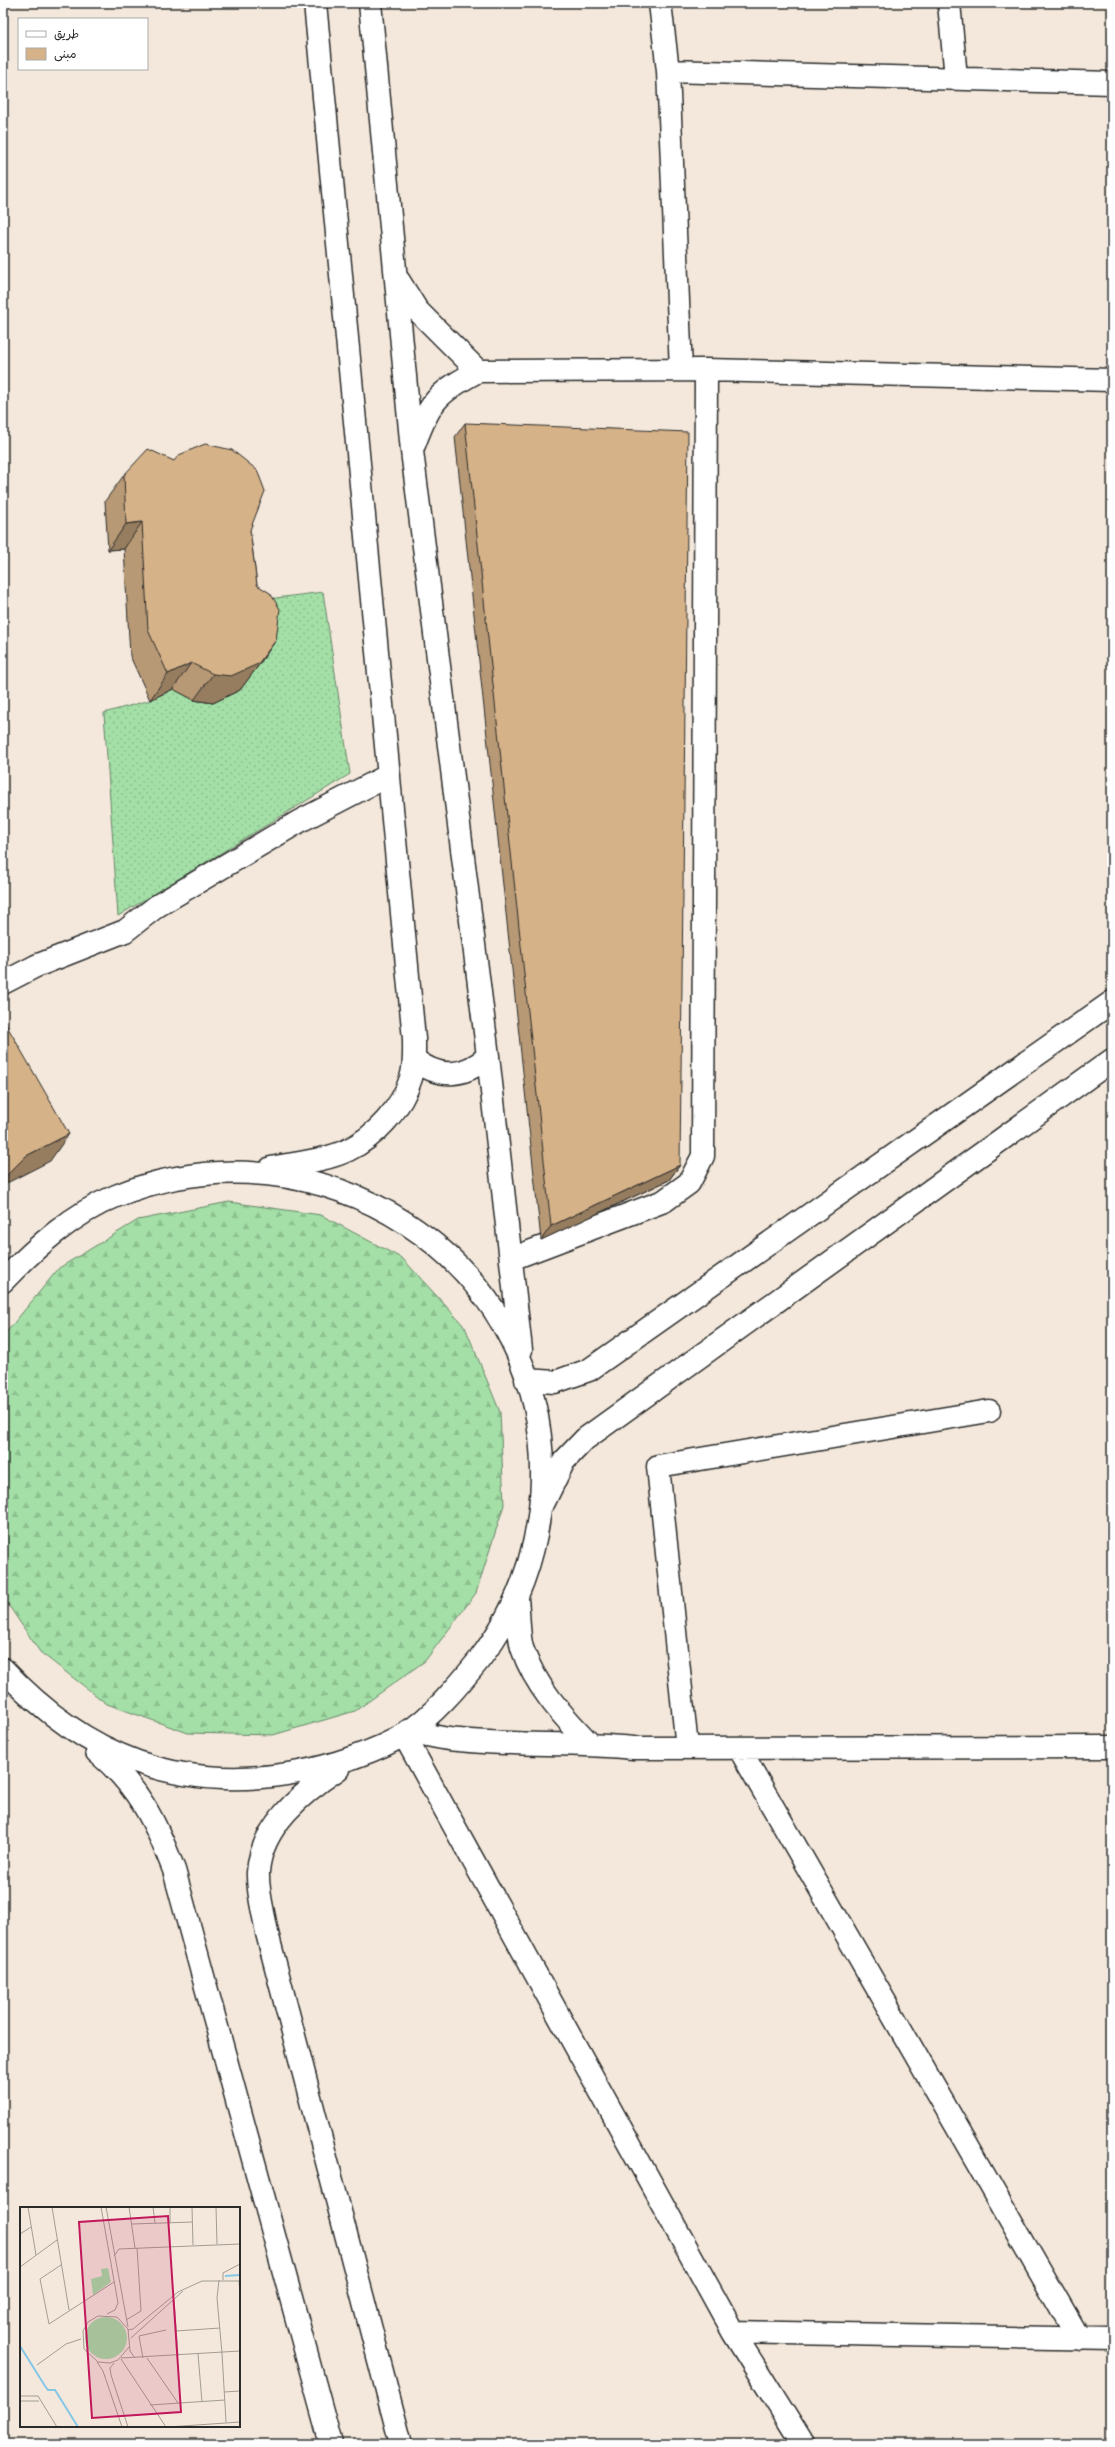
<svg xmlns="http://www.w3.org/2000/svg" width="1115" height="2447" font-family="Kalam,'Playpen Sans Arabic',sans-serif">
  <defs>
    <pattern id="grass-dots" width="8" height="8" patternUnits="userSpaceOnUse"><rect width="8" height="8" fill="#a3dfa6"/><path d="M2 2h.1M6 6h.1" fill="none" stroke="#8cc08f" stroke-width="1.8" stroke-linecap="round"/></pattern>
    <pattern id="forest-firs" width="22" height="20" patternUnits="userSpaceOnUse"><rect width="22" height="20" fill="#a3dfa6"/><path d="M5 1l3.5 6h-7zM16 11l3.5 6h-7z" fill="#8cc08f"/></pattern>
  </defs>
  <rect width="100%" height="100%" fill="#f3e8db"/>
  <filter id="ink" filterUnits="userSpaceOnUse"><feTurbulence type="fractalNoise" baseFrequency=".025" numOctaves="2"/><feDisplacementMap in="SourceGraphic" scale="8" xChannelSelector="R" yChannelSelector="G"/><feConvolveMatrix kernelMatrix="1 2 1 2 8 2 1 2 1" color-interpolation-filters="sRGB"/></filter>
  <g filter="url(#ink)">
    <path fill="url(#grass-dots)" stroke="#678568" d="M323 592 350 774 118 916 104 713 150 700 173 689 194 700 213 703 237 603Z"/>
    <path fill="url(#forest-firs)" stroke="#678568" d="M229 1202 321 1215 403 1259 465 1327 500 1412 504 1505 476 1593 425 1661 355 1711 273 1735 188 1733 107 1704 40 1652 3 1597 5 1334 59 1268 138 1220Z"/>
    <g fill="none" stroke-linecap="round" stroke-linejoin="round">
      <defs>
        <path id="minor" d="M370 3 412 451 488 1056 521 1350
          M660 3 668 71 681 370
          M949 3 956 78
          M668 71 1112 83
          M399 281 417 310 478 371
          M414 445C430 401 437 393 478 371L706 370 1112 380
          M3 983 36 966 125 931 157 906 300 821 389 775
          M414 1059C439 1079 464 1078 488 1056
          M271 1168C296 1163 325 1161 348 1150 375 1137 402 1108 411 1078 415 1066 414 1052 414 1039L315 3
          M511 1259 664 1201 689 1183 703 1156 706 370
          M3 1281C36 1247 72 1214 116 1196 318 1114 547 1257 542 1480 540 1546 519 1608 479 1660 458 1686 433 1716 405 1734 380 1750 329 1767 299 1772 180 1794 85 1757 3 1669
          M526 1380 555 1382 589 1370 1112 1002
          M544 1502 564 1461 585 1439 1112 1060
          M517 1599C519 1614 518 1633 522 1648 535 1686 562 1715 589 1743
          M408 1731C425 1734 442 1739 459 1740 517 1746 575 1742 633 1748L1112 1747
          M404 1735 733 2332 803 2444
          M687 1748 658 1466 989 1411
          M739 1748 1079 2339
          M97 1752C139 1787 155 1821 174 1870L331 2444
          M338 1769C303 1792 261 1826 258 1872 257 1892 264 1914 267 1933L401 2444
          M733 2332 1112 2339"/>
      </defs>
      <use href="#minor" stroke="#2b2b2b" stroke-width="25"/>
      <use href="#minor" stroke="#fff" stroke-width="22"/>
    </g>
    <path fill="#b89975" stroke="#2b2b2b" d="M465 423 680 1165 669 1180 541 1240 455 437Z
      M124 475 250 530 257 585 276 640 258 666 240 690 213 703 194 700 173 689 150 700 130 656 124 549 108 550 105 501Z"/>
    <path fill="#967d5f" stroke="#2b2b2b" d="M142 522 124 549 108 550 126 524Z
      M276 640 258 666 240 690 213 703 194 700 213 674Z
      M191 663 173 689 150 700 168 674Z
      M69 1134 50 1161 7 1183 3 1187V1179L26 1156Z
      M680 1165 669 1180 541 1240 551 1226Z"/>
    <path fill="#d6b288" stroke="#2b2b2b" d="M465 423 688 432 680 1165 551 1226Z
      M205 444 232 450 257 470 265 491 250 530 257 585 270 593 280 609 276 640 258 664 231 676 213 674 191 663 168 674 148 630 142 522 126 524 124 475 148 449 174 461 179 455Z
      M3 1019 69 1134 26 1156 3 1179Z"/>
  </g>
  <g transform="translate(20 2207)">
    <rect width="220" height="220" fill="#f3e8db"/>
    <path d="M88 61 91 75 73 88 71 72 82 69 81 62Z" fill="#a3dfa6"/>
    <path d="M65 131a21 21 0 1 1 42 0a21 21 0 1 1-42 0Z" fill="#a3dfa6"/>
    <path fill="none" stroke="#85c7e6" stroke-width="2" d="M205 69 220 68M0 139 25 179 28 183H35L58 220"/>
    <path fill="none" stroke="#a39c95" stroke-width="1" d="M8 0 16 48M32 0 49 103M81 0 98 96 95 103 87 107M86 0 108 120M109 0 115 41M133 0 135 16M150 0V16M172 0 173 38M196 0 197 37M112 17 173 15M0 27 11 20M220 37V0M94 49 99 42 220 37M41 58 20 72 29 117 94 75M0 60 37 33M199 73 197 91 202 146M203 73V66L220 57M219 74 220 87M154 93 158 149M106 113 121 104 117 41M108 123 113 122 158 85 182 74H220M156 124 200 121M111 131 163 84M109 140 98 153 90 156 78 155 64 142 63 124 68 115 78 109 97 110 108 122 110 144 115 151M202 146 206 215M178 147 182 195M101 151 220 144M123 151 119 129 146 123M127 151 158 196M101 152 146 220M77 155 83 164 102 220M94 156 90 161 91 168 108 220M17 158 46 137 61 132M204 185 220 184M0 189H18L37 220M0 194H19M130 198 205 193M148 220 220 215"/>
    <path fill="#c2185b" fill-opacity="0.15" stroke="#c2185b" stroke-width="2" d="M148 9 161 205 72 211 59 15Z"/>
    <rect width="220" height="220" fill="none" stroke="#2b2b2b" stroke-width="2"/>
  </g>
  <rect width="1115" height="2447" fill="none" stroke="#fff" stroke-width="16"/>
  <rect x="8" y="8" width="1099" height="2431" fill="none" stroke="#2b2b2b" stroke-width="1.5" filter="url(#ink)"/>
  <rect x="18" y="18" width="130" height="52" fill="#ffffff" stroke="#aaaaaa"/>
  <rect x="26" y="31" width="20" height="6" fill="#ffffff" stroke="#aaaaaa"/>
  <text x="54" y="38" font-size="12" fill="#2b2b2b">طريق</text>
  <rect x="26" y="48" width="20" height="12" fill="#d6b288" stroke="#aaaaaa"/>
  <text x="54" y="58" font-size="12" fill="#2b2b2b">مبنى</text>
</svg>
